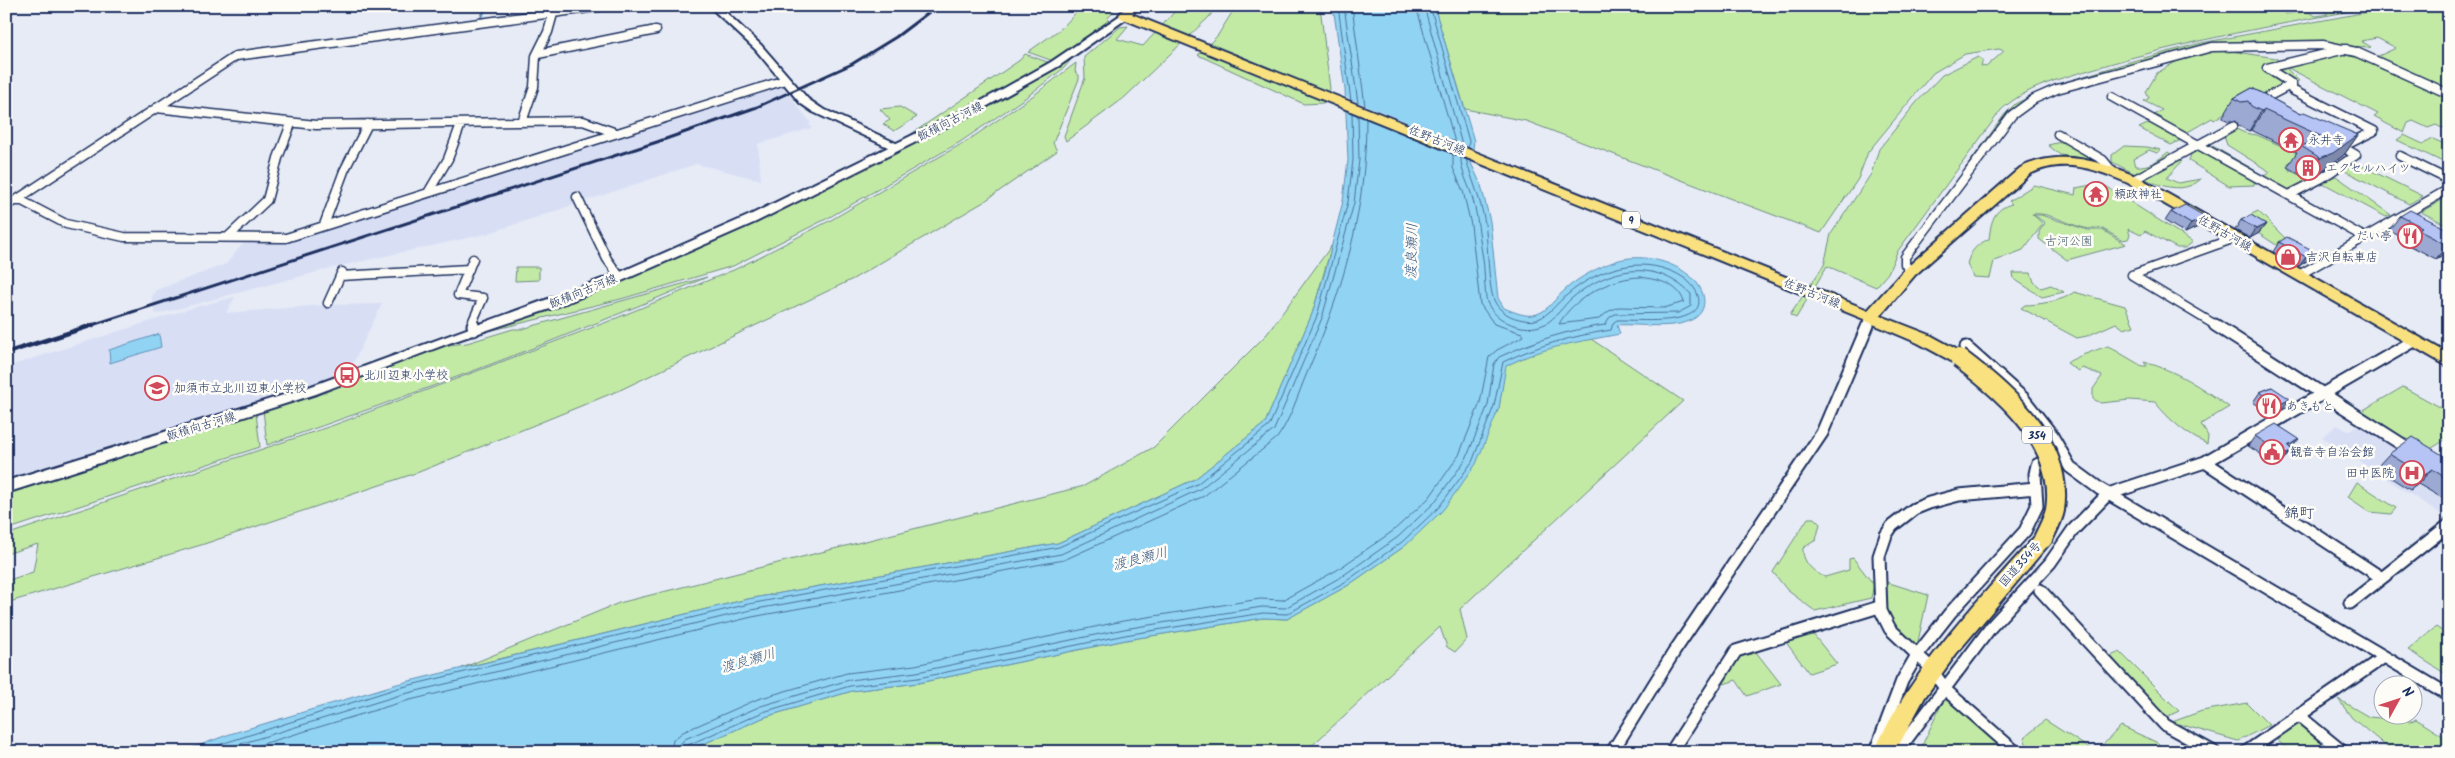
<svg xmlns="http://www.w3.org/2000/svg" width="2455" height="758" font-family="Kalam,'Klee One',sans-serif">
  <rect width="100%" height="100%" fill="#e7ebf6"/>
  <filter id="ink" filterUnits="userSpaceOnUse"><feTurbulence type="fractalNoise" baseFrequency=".02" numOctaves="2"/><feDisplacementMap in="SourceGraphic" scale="10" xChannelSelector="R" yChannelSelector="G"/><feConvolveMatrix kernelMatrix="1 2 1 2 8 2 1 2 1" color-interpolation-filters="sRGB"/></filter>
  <g filter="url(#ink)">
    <path fill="#d8dff5" d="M781 85 794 97 792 99 811 123 809 124 812 128 758 144 761 180 696 164 486 234 340 266 158 314 155 313 153 308 152 297 156 290 226 264 246 240 290 242Z
      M235 297 226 313 323 305 382 304 348 374 276 398 274 396 6 479V367L195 307Z
      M2362 422 2449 476V512L2444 516 2322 437 2337 425 2348 431Z"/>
    <path fill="#c2eaa5" stroke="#6e8c82" d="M1082 6H1106L1105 9 1114 11 1107 19 1109 20 1053 61 1028 52 1063 27Z
      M1173 6H1218L1208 18 1124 98 1066 141 1064 136 1085 78 1084 57 1120 27 1128 26 1117 39 1143 46 1178 8Z
      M1236 6H1320L1330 89 1323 103 1304 104 1198 55 1218 35Z
      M1434 6H2274L2286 14 2306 11 2316 16 2328 14 2320 8 2331 6H2449V92L2374 58 2396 48 2377 38 2361 41 2371 47 2368 48 2324 43 2261 44 2256 40 2237 43 2046 90C2005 108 1992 134 1965 169L2005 114 2015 104 2049 87 2136 60 2201 43 2378 10 2374 7C2281 24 2188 40 2096 68 2063 78 2027 86 2001 110L1897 252 1888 273 1876 287 1827 266 1796 318 1790 315 1824 265 1831 234 1871 174 1879 149 1916 103 1942 75 1978 57 1983 60 1981 66 1986 67 2004 51 1999 49 1965 54 1933 73 1868 152 1858 179 1821 233 1526 121 1465 109Z
      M2218 49 2276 58 2299 81 2285 84 2261 97 2263 108 2328 144 2301 160 2288 163 2289 170 2310 180 2288 192 2261 178 2270 172 2227 145 2224 136 2236 129 2245 133 2257 135 2297 153 2308 150 2315 144 2289 131 2278 133 2267 128 2264 122 2247 112 2257 107 2252 103 2246 106 2239 103 2214 120 2212 118 2186 133 2152 116 2162 110 2144 101 2149 98 2146 92 2157 73 2184 57Z
      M2351 53 2449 93V126L2442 128 2436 125 2428 128 2413 121 2408 123 2404 133 2374 117 2378 114 2286 67Z
      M1025 54 1050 63 956 114 904 139 1020 60Z
      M1074 56 1064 68 1025 98 960 142 828 218 733 266 621 299 464 337 597 290Z
      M1076 63 1075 72 1079 75V79L1053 143 1057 151 982 203 853 279 620 390 419 472 201 545 6 603V581L33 572 38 544 6 554V535L334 425 607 322 736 269 831 220 970 139 1034 95Z
      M900 107 917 117 894 131 883 124 890 120 880 109Z
      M2152 122 2183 139 2171 145 2139 128Z
      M2404 135 2423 144 2433 139 2449 146V150L2443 155 2449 158V165L2397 140Z
      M2065 141 2099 161 2060 155 2048 145Z
      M2209 144 2256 171 2254 185 2229 186 2189 161 2191 154Z
      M2124 146 2147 147 2161 150 2157 153 2149 150 2133 159 2135 166C2150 167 2157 161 2168 152L2182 161 2167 178 2178 183 2201 179C2176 202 2137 174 2112 162V155Z
      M2356 163 2423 196 2409 204 2343 170Z
      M2336 176 2391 215 2386 217 2321 182Z
      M2101 183 2193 242 2185 248H2177L2145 231 2141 235 2128 229 2130 235 2128 239 2122 240 2101 228C2079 234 2055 211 2032 214L2043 224 2023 250 1994 261 1990 278 1973 277 1967 264C1971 250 1976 245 1989 239 1991 222 1993 209 2012 204L2009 201 2034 185 2075 195 2076 188Z
      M2449 196V226L2421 212Z
      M2258 211 2286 239 2284 250 2241 222 2246 220 2248 216Z
      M2034 215H2041L2088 230H2102L2126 244 2067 260 2039 239V232L2045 223Z
      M1332 245 1312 314 1265 423 1195 479 1058 543 748 599 462 668 619 603 1084 486 1154 447 1267 334Z
      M516 267H539V280L515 281Z
      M2013 273H2031L2034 282 2041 288 2051 285 2064 292 2042 297 2014 279Z
      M707 277C563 339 415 394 267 445L263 410 449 345 467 343 513 329H522Z
      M2074 292 2125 306 2134 326 2124 329 2116 323 2087 336 2077 338 2021 308 2025 305C2036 305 2065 301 2074 292Z
      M1591 339 1683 401 1460 609 1467 639 1455 652 1447 647 1440 627 1305 752H685L765 717 852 691 918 683 1126 640 1263 618 1287 619 1347 586 1405 546 1499 408 1505 366C1532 353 1562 341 1591 339Z
      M2108 346 2142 366H2147L2144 362C2178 371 2200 387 2229 407L2201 424 2208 436 2207 444C2187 435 2168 419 2155 402L2130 400 2101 403 2093 399V389L2102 376 2083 368 2078 371 2067 363C2072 358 2099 349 2108 346Z
      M2403 387 2449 412V442L2445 440 2424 453 2360 412Z
      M256 413 260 447 6 530V492Z
      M2357 482 2396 508 2391 514 2370 512 2348 497Z
      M1808 518H1814L1820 524 1816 540 1803 548C1802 562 1813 572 1825 577L1849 570V559L1853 558 1874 585 1871 598 1815 611 1787 590 1773 572Z
      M1886 582 1928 595 1917 646 1900 636 1887 610Z
      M2436 627 2449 636V676L2408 650Z
      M1812 633 1837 664 1809 673 1785 641Z
      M1756 652 1781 684 1747 696 1736 680 1718 686 1740 656Z
      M2120 652 2179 711 2164 718 2106 658Z
      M1944 699 1959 708 2009 752H1919Z
      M2338 699 2369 717 2412 721 2416 719 2449 740V752H2393L2352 718Z
      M2247 703 2269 725 2238 741 2172 722 2202 711Z
      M2045 720 2095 752H2030L2024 738Z
      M2300 721 2335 749 2331 752H2290L2277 740Z
      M2121 726 2158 743 2166 752H2104L2099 749Z"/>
    <path fill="#91d3f3" stroke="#6291b7" d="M1333 6H1434L1474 141 1471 163 1481 185 1490 221 1498 298 1504 308C1514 312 1527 318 1537 314 1548 311 1557 296 1566 289 1579 277 1599 267 1616 261 1641 252 1680 262 1697 283 1703 291 1707 302 1701 312 1687 333 1639 323 1617 325L1620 334C1578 342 1545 346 1506 366L1499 408 1476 464 1443 510 1405 546 1347 586 1287 619 1263 618 1126 640 918 683 852 691 765 717 685 752H181L230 734 397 684 748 599 1058 543 1195 479 1265 423 1312 314 1325 272 1343 201 1348 160 1345 90Z
      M159 334 161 347 110 363 109 350Z"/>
    <path fill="#e7ebf6" d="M1343 96 1475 150 1474 161 1344 108Z"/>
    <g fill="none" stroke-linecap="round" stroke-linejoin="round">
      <path stroke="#4a719a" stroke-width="1" d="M1338 6 1351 101
        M1344 6 1358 103
        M1352 6 1365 106
        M1416 6 1455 142
        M1424 6 1462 145
        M1430 6 1469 141 1468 148
        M1641 277C1658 280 1678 283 1684 302L1664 308 1619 307 1609 311 1599 319 1559 324C1573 298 1612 277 1641 277Z
        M196 752 398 688 749 604 1059 547 1197 484 1269 426 1317 316 1348 202 1353 160 1352 113
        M214 752 400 695 751 610 1061 554 1200 489 1274 430 1322 318 1354 203 1359 160 1358 116
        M236 752 402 702 752 617 1064 560 1204 496 1277 438C1291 419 1298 394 1307 373 1344 287 1366 213 1366 119
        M671 752 673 740 683 732 758 699 847 673 915 665 1123 621 1260 599 1283 600 1337 570 1393 531 1429 498 1459 455 1480 403 1489 357 1497 350 1524 336 1522 333 1494 324 1480 304 1471 225 1463 191 1453 168V154
        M678 752 680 744 685 739 761 706 849 680 917 672 1124 629 1262 607 1285 608 1341 577 1398 537 1434 503 1466 459 1488 405 1494 364 1499 357C1534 341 1567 330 1605 325L1609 318 1615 314 1678 313 1691 306V294C1654 258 1610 267 1572 298 1563 306 1556 318 1545 324 1525 334 1495 322 1487 302 1484 292 1485 265 1482 253 1479 235 1478 218 1473 200 1470 186 1460 172 1461 157
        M685 752 688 745 763 712 850 686 918 678 1125 635 1263 613 1287 614 1345 582 1402 542 1439 507 1472 462 1494 406 1503 362C1538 345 1573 336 1611 330L1613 323 1617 320C1634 319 1712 329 1697 293 1692 282 1680 274 1668 270 1633 257 1595 271 1567 295 1553 306 1544 324 1524 320 1511 318 1499 312 1494 300 1488 287 1488 241 1485 224 1482 203 1472 180 1466 159"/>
      <path stroke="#6291b7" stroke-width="3" d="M604 9 624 6
        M480 21 486 6
        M6 210 15 205"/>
      <defs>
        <path id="minor-far1" d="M538 54 656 30
          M2112 97 2364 237
          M2258 102 2292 84
          M156 108 316 125 583 121 616 133
          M522 122 534 87 536 56 548 32 553 14
          M2058 134 2103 160 2113 172
          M2342 147 2374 131 2292 90V84L2267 68 2346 49
          M2400 156 2449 180
          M2133 180 2233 126
          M429 191 448 159 461 124
          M2289 195 2322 178 2356 155 2339 145
          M577 197 607 259 620 277
          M6 201H22L66 224 124 237 286 238 785 80
          M13 202 236 56 604 6
          M324 225 344 171 368 124
          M229 236 267 200 278 158 291 124
          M1910 272 1905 264V257L2012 115 2034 99 2057 89 2212 47 2323 45 2356 52 2449 94
          M2132 275 2217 326
          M2132 275 2235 238
          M2299 275 2449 189
          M340 276 469 269
          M328 303 342 272
          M473 326 472 323 483 298 458 295 473 259
          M1867 326 1871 317"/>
        <path id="minor" d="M473 325 474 330
          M2215 325 2414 452
          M1966 347 2022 397 2051 434 2070 467 2100 489 2449 695
          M2205 462 2382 578 2449 525
          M2040 590 2165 725 2214 752
          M2350 603 2382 578
          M2298 715 2343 752
          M1612 752 1674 652 1822 433 1868 325
          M1671 752 1736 651 1879 607
          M1875 752 1902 681 1917 655 1950 613 2025 531 2037 506 2035 474 2037 465 2041 463
          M1897 752 1991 627 2050 563 2073 530 2108 494 2205 462 2414 341
          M2016 752 1948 692 1927 664 1890 629 1881 611 1879 556 1886 535 1892 526 1914 509 1929 503 1959 495 2036 488
          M2246 752 2384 657"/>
        <path id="tertiary" d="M709 6H719L761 45 808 99 821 108 900 145V149H892L813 112 800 103 755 49Z"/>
        <path id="secondary" d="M1125 12 1129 13V17L1059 66 984 108 756 222 624 280 556 307 452 342 316 394 6 493V481L306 388 616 274 748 216 976 104 1051 62Z"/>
        <path id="primary" d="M1126 6H1138L1132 14 1868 310 1905 269 2020 168C2060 148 2099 161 2138 177L2449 354V367L2128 183C2096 169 2063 157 2030 174L1915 275 1876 321 1871 322 1121 18 1119 15Z"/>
        <path id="trunk" d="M1871 312 1930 335 1965 354 1967 358 1965 362H1953L1918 343 1866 321 1863 317 1866 313Z
          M2043 532 2049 534 2052 539 2049 544 1956 654 1925 697 1895 752H1874C1912 668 1977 602 2037 534Z"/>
      </defs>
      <use href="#minor-far1" stroke="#1b2f5e" stroke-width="11"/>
      <use href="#minor" stroke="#1b2f5e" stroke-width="15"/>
      <use href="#tertiary" stroke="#1b2f5e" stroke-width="4"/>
      <use href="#secondary" stroke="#1b2f5e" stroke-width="4"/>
      <use href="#primary" stroke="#1b2f5e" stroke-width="4"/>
      <use href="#trunk" stroke="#1b2f5e" stroke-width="4"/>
      <use href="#minor-far1" stroke="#fdfcf7" stroke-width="8"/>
      <use href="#minor" stroke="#fdfcf7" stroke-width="11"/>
      <use href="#tertiary" fill="#fdfcf7" fill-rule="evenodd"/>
      <use href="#secondary" fill="#fdfcf7" fill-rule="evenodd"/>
      <use href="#primary" fill="#fae180" fill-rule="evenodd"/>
      <use href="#trunk" fill="#fae180" fill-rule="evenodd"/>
      <path stroke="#1b2f5e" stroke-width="3" d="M89 326 657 142 757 107 852 64 896 37 937 6"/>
      <path stroke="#1b2f5e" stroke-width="4.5" d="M6 353 93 325"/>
      <defs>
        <path id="trunk-bridge" d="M1959 358C2007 394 2065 444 2055 510 2053 520 2047 530 2043 539"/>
      </defs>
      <use href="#trunk-bridge" stroke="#1b2f5e" stroke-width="22" stroke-linecap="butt"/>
      <use href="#trunk-bridge" stroke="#fae180" stroke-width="18"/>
    </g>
    <path fill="#9ca9d2" stroke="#1b2f5e" d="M2252 88 2301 114 2358 135 2344 155 2319 173 2306 178 2287 167 2297 152 2251 130 2249 131 2239 126 2236 121H2229L2222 118 2234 98Z
      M2171 212 2200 226 2185 233 2165 221Z
      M2400 216 2449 230V251L2436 259 2407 244 2409 241 2389 230Z
      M2241 220 2266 224 2259 233 2250 238 2235 230Z
      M2279 242 2314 251 2308 260 2299 266 2273 252Z
      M2272 387 2283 408 2272 415 2253 402 2260 392Z
      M2255 436 2291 449 2292 450 2284 459 2276 464 2248 446Z
      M2389 454 2449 459V502L2418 484 2410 490 2376 468Z"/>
    <path fill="#7f89ab" stroke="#1b2f5e" d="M2264 110 2251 130 2249 131 2261 111Z
      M2358 135 2344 155 2319 173 2306 178 2320 158Z
      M2206 217 2200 226 2185 233 2191 224Z
      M2266 224 2259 233 2250 238 2256 229Z
      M2449 244V251L2436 259 2447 245Z
      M2314 251 2308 260 2299 266 2306 257Z
      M2290 399 2283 408 2272 415 2279 405Z
      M2299 439 2291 449 2288 446Z
      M2292 450 2284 459 2276 464 2284 455Z
      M2432 469 2418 484 2410 490 2424 475Z"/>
    <path fill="#b5c4f4" stroke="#1b2f5e" d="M2252 88 2301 114 2304 112 2358 135 2333 153 2320 158 2301 146 2325 138 2264 110 2261 111 2251 106 2248 101 2241 102 2234 98Z
      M2185 205 2206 217 2191 224 2171 212Z
      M2410 210 2449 230V244L2447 245 2418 230 2422 227 2400 216Z
      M2251 215 2266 224 2256 229 2241 220Z
      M2287 237 2314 251 2306 257 2279 242Z
      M2272 387 2290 399 2279 405 2260 392Z
      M2276 424 2299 439 2288 446 2292 450 2284 455 2255 436Z
      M2413 437 2449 459V480L2432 469 2424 475 2389 454Z"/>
  </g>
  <defs>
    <symbol id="temple-ring" viewBox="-11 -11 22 22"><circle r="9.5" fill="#fdfcf7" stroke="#d1495b" stroke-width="1.5"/><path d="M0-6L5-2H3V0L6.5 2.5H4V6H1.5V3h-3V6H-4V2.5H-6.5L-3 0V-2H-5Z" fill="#d1495b"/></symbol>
    <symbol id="building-ring" viewBox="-11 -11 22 22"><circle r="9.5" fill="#fdfcf7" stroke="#d1495b" stroke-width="1.5"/><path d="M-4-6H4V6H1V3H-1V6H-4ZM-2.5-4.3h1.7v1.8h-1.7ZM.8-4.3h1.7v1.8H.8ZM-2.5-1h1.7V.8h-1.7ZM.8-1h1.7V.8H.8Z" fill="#d1495b"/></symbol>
    <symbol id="restaurant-ring" viewBox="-11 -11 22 22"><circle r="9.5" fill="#fdfcf7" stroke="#d1495b" stroke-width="1.5"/><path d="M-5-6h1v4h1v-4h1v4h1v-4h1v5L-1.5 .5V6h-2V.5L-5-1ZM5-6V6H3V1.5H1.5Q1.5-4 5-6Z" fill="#d1495b"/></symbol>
    <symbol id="shop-ring" viewBox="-11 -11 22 22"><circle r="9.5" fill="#fdfcf7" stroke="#d1495b" stroke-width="1.5"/><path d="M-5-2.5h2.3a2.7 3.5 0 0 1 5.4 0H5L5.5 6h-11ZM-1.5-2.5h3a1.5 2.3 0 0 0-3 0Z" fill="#d1495b"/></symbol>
    <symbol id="bus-ring" viewBox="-11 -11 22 22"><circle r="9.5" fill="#fdfcf7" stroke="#d1495b" stroke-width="1.5"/><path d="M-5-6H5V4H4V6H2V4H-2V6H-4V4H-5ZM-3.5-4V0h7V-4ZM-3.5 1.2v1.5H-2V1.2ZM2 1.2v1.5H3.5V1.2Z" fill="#d1495b"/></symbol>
    <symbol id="school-ring" viewBox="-11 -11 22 22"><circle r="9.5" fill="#fdfcf7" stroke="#d1495b" stroke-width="1.5"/><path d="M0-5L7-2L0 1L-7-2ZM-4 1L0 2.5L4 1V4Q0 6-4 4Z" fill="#d1495b"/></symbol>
    <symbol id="civic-ring" viewBox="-11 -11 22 22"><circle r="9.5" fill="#fdfcf7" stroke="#d1495b" stroke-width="1.5"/><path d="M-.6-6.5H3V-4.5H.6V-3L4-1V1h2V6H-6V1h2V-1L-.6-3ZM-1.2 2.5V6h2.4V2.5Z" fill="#d1495b"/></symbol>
    <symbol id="hospital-ring" viewBox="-11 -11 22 22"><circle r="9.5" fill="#fdfcf7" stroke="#d1495b" stroke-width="1.5"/><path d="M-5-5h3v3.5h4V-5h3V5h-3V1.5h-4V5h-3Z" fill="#d1495b"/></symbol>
  </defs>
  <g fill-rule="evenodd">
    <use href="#temple-ring" x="2277" y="126" width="28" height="28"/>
    <use href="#building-ring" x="2294" y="154" width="28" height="28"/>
    <use href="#temple-ring" x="2082" y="180" width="28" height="28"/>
    <use href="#restaurant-ring" x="2396" y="222" width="28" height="28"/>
    <use href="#shop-ring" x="2274" y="243" width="28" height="28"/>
    <use href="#bus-ring" x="333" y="361" width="28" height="28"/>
    <use href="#school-ring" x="143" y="374" width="28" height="28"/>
    <use href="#restaurant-ring" x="2255" y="392" width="28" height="28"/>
    <use href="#civic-ring" x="2258" y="438" width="28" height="28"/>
    <use href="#hospital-ring" x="2398" y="459" width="28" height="28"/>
  </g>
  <g text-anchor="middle" stroke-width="5" stroke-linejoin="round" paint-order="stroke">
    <g fill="#fdfcf7" stroke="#5f6c8c" stroke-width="1">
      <rect x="1622" y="211.5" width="18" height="17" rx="4"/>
      <rect x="2022" y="426.5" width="30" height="17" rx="4"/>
    </g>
    <g font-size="11" font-weight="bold" fill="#1b2f5e">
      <text x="1631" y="224">9</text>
      <text x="2037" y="439">354</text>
    </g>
    <g font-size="12" fill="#1b2f5e" stroke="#fdfcf7">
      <text transform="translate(950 121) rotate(-27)" y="4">飯積向古河線</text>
      <text transform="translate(1437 140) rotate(22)" y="4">佐野古河線</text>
      <text transform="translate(2225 233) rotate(30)" y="4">佐野古河線</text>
      <text transform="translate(583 291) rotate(-22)" y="4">飯積向古河線</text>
      <text transform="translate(1812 293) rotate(22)" y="4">佐野古河線</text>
      <text transform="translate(201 426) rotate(-17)" y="4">飯積向古河線</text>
      <text transform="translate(2020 564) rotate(-48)" y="4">国道354号</text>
    </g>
    <g font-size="12" fill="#1b2f5e" stroke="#fdfcf7" text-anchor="start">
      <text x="2308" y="144">永井寺</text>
      <text x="2326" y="172">エクセルハイツ</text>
      <text x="2114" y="198">頼政神社</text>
      <text x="2392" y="240" text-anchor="end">だい亭</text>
      <text x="2306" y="261">吉沢自転車店</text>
      <text x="364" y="379">北川辺東小学校</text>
      <text x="174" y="392">加須市立北川辺東小学校</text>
      <text x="2286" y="410">あきもと</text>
      <text x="2290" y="456">観音寺自治会館</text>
      <text x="2394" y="477" text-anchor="end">田中医院</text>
    </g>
    <g font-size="12" fill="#455e70" stroke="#fdfcf7">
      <text x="2069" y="245">古河公園</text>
    </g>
    <g font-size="14" font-style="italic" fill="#385883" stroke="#fdfcf7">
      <text transform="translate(1411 251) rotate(-89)" y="5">渡良瀬川</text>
      <text transform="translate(1140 558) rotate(-14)" y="5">渡良瀬川</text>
      <text transform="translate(748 660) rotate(-16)" y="5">渡良瀬川</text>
    </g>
    <g font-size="15" fill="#1b2f5e" stroke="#fdfcf7">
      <text x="2299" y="518">錦町</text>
    </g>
  </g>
  <rect width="2455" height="758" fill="none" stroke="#fdfcf7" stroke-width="25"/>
  <rect x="12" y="12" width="2430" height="733" fill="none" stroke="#1b2f5e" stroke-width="2" filter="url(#ink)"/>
  <g transform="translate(2398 700) rotate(50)"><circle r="24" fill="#fdfcf7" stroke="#a3aaba"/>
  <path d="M0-4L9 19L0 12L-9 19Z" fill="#d1495b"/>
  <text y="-8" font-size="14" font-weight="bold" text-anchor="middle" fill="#1b2f5e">N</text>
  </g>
</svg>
